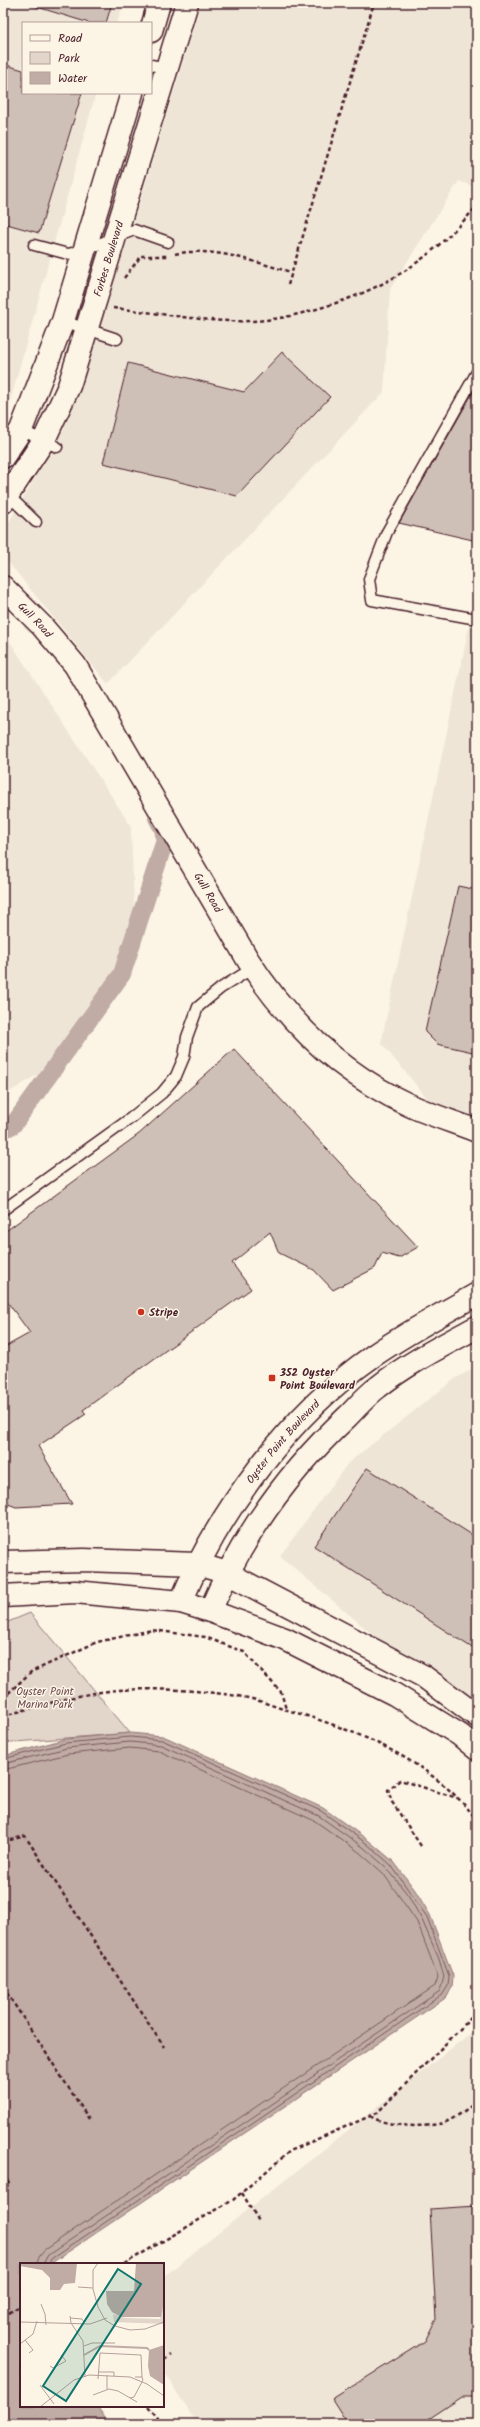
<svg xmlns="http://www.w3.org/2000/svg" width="480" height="2427" font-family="Kalam,sans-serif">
  <rect width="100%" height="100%" fill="#fcf5e5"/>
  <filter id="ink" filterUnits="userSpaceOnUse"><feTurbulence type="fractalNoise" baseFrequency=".025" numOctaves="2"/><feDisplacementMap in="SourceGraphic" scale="8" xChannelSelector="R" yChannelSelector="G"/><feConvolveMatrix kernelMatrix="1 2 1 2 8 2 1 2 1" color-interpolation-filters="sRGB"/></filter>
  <g filter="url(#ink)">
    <path fill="#eee5d7" d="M3 3H124L117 23H23V93H96L9 405 3 413Z
      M201 3H477V188L459 181 390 289 384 392 108 684 3 556V532L64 429 132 227Z
      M477 589V1124L442 1116 381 1043Z
      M3 631 131 826 136 961 64 1058 3 1096Z
      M477 1367V1723L280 1556 348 1463 456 1378Z
      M477 2028V2424H197L163 2371V2277Z"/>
    <path fill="#e2d5ca" stroke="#967a7a" d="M30 1613 130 1733 3 1743V1624Z"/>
    <path fill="#c0aca5" stroke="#917474" d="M130 1733 163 1736 323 1808 368 1840 394 1862 415 1890 430 1915 453 1976 452 1987 447 1997 50 2264H21V2406H97L109 2424H3V1756L65 1739Z"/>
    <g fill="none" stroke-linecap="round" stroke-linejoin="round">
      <path stroke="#79575c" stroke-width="1" d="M3 1759 66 1743 97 1740 130 1737 162 1740 321 1811 366 1843 391 1865 427 1917 449 1976 448 1986 443 1994 51 2259 49 2264
        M3 1764 67 1748 97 1745 130 1742 161 1745 319 1816 363 1847 387 1868 408 1895 422 1920 439 1959 444 1977 440 1991 48 2255 43 2264
        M3 1770 68 1754 130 1748 159 1751 315 1821 359 1852 383 1873 417 1922 438 1977 435 1986 44 2250 39 2256 37 2264"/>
      <path stroke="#c0aca5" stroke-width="18" d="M3 1130 13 1125 122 974 165 840 163 829 157 818"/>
    </g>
    <path fill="#cfc0b7" stroke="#4a1f2b" d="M35 3H112L106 23H89L34 6Z
      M3 64 23 70V93H82L39 233 3 223Z
      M282 352 330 397 237 496 103 463 128 363 244 392Z
      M477 385V541L399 523Z
      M458 886 477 890V1053L437 1044 425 1032Z
      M234 1049 418 1247 399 1258 382 1253 375 1268 333 1290 314 1270 279 1253 270 1232 232 1263 251 1289 83 1410 86 1414 38 1446 72 1504 16 1507 3 1502V1348L30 1333 3 1296V1233L139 1134Z
      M367 1468 477 1538V1651L314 1546Z
      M477 2206V2397H462L421 2424H348L332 2399 425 2341 436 2319 430 2209Z"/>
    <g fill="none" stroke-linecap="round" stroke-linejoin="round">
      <defs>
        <path id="lane" d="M151 65 167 68
          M34 245 68 254 84 250 134 230 168 242
          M63 321 117 339
          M477 372 387 532 369 579 372 600 477 619
          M21 430 57 447
          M8 495 36 522
          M3 1210 131 1118 162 1093 176 1076 184 1057 187 1037 198 1007 221 988 253 968"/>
        <g id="secondary">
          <path d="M151 31 159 3"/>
          <path d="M3 457 21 430 63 321 132 93"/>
          <path id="s1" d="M3 502 44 440 69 386 187 3"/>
          <path id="s2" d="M3 587 42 626 75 665 248 960C288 1022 342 1074 409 1105 431 1115 454 1122 477 1131"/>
          <path d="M3 1562 84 1560 197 1564 227 1573 423 1676 477 1716"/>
          <path d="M3 1596 75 1592 181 1602 210 1611 285 1639 394 1694 460 1735 477 1749"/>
          <path id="s3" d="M181 1602C219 1510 291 1413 373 1356 406 1333 442 1314 477 1294"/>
          <path d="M210 1611C242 1536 289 1471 348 1416 358 1406 367 1395 378 1387 408 1363 444 1345 477 1327"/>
        </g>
      </defs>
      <use href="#lane" stroke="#4a1f2b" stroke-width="13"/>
      <use href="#secondary" stroke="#4a1f2b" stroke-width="25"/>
      <path stroke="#4a1f2b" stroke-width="2.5" stroke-dasharray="4 3" stroke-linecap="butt" d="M175 254C214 246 254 262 291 272
        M124 278 141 256H168
        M288 285 374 3
        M113 308C155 312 208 323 249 321 272 321 297 315 320 308 388 288 430 260 477 206
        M3 1698 31 1672 97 1642 152 1630 205 1637 244 1652 281 1692 286 1709
        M3 1716C40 1706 80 1693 118 1690 159 1688 203 1690 243 1697 255 1699 268 1704 280 1708 352 1728 431 1759 477 1820
        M3 1842 25 1836 164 2047
        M421 1846 392 1802 388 1790 400 1780 457 1798
        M3 1987 89 2119
        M370 2116C387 2127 423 2128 443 2123 455 2119 466 2109 477 2102
        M3 2174 10 2184
        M242 2193 260 2223
        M124 2264 233 2200 290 2151 377 2113 471 2018 477 2016
        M3 2317 21 2305
        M163 2359 170 2354
        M148 2406 163 2424"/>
      <use href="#lane" stroke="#fcf5e5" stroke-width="10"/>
      <use href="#secondary" stroke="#fcf5e5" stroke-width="22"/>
    </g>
  </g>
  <g fill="#c8321e" stroke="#fcf5e5" stroke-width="1.5">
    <circle cx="141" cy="1312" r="4"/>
    <rect x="268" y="1374" width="8" height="8" rx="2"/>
  </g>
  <g text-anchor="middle" stroke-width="3" stroke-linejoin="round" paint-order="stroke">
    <g font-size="11" fill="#4a1f2b" stroke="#fcf5e5">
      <text dy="4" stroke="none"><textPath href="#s1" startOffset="267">Forbes Boulevard</textPath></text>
      <text dy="4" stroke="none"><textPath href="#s2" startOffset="46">Gull Road</textPath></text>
      <text dy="4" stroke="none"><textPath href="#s2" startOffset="370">Gull Road</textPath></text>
      <text dy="4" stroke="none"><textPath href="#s3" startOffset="191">Oyster Point Boulevard</textPath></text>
    </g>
    <g font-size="11" font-weight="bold" fill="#4a1f2b" stroke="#fcf5e5" text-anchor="start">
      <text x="149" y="1316">Stripe</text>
      <text x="280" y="1376">352 Oyster<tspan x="280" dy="13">Point Boulevard</tspan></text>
    </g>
    <g font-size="11" fill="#704c53" stroke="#fcf5e5">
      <text x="45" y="1695">Oyster Point<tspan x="45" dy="13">Marina Park</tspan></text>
    </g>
  </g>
  <g transform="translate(20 2263)">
    <rect width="144" height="144" fill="#fcf5e5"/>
    <path d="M144 39V61L94 59 93 51 105 55 140 56Z" fill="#e2d5ca"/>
    <path d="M0 0H57L55 20 44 21 40 27H30V15L22 7 0 3ZM116 0H144V39L141 54H101L92 49 87 41 86 28H114ZM144 82V122L130 113 128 103 129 87Z" fill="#c0aca5"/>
    <path fill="none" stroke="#c0aca5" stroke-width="2" d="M64 92 80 83 127 85 129 87"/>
    <path fill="none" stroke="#b59f9b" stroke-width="1" d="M78 0 73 7V26L78 44 85 57 95 63 110 67 125 66 144 59M58 24 73 25M21 41 25 51 26 62M50 53 51 60 63 78 65 114M50 55 62 56 64 59M0 59 70 61 87 55M5 77 13 87 9 90M0 81 13 71 17 58M64 83 72 80H95M30 103 33 105 46 98 41 92M78 109H94V113M78 116 80 90 121 92 122 114M20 122 34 141M87 126V112M73 132 89 126 98 128 117 139M110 135 114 134 123 117 122 114H115M20 144 54 117 69 112 110 114 127 121 144 133"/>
    <path fill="#0f766e" fill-opacity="0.15" stroke="#0f766e" stroke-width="2" d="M98 6 121 21 46 138 23 123Z"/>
    <rect width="144" height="144" fill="none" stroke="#4a1f2b" stroke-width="2"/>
  </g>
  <rect width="480" height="2427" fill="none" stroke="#fcf5e5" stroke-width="16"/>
  <rect x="8" y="8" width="464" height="2411" fill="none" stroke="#4a1f2b" stroke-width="1.5" filter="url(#ink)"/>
  <rect x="22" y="22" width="130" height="72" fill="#fcf5e5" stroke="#b59f9b"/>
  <rect x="30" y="35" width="20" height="6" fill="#fcf5e5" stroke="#b59f9b"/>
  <text x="58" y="42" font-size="12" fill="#4a1f2b">Road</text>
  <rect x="30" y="52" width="20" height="12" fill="#e2d5ca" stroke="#b59f9b"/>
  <text x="58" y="62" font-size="12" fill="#4a1f2b">Park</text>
  <rect x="30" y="72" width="20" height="12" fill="#c0aca5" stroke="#b59f9b"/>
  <text x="58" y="82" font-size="12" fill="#4a1f2b">Water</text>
</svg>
